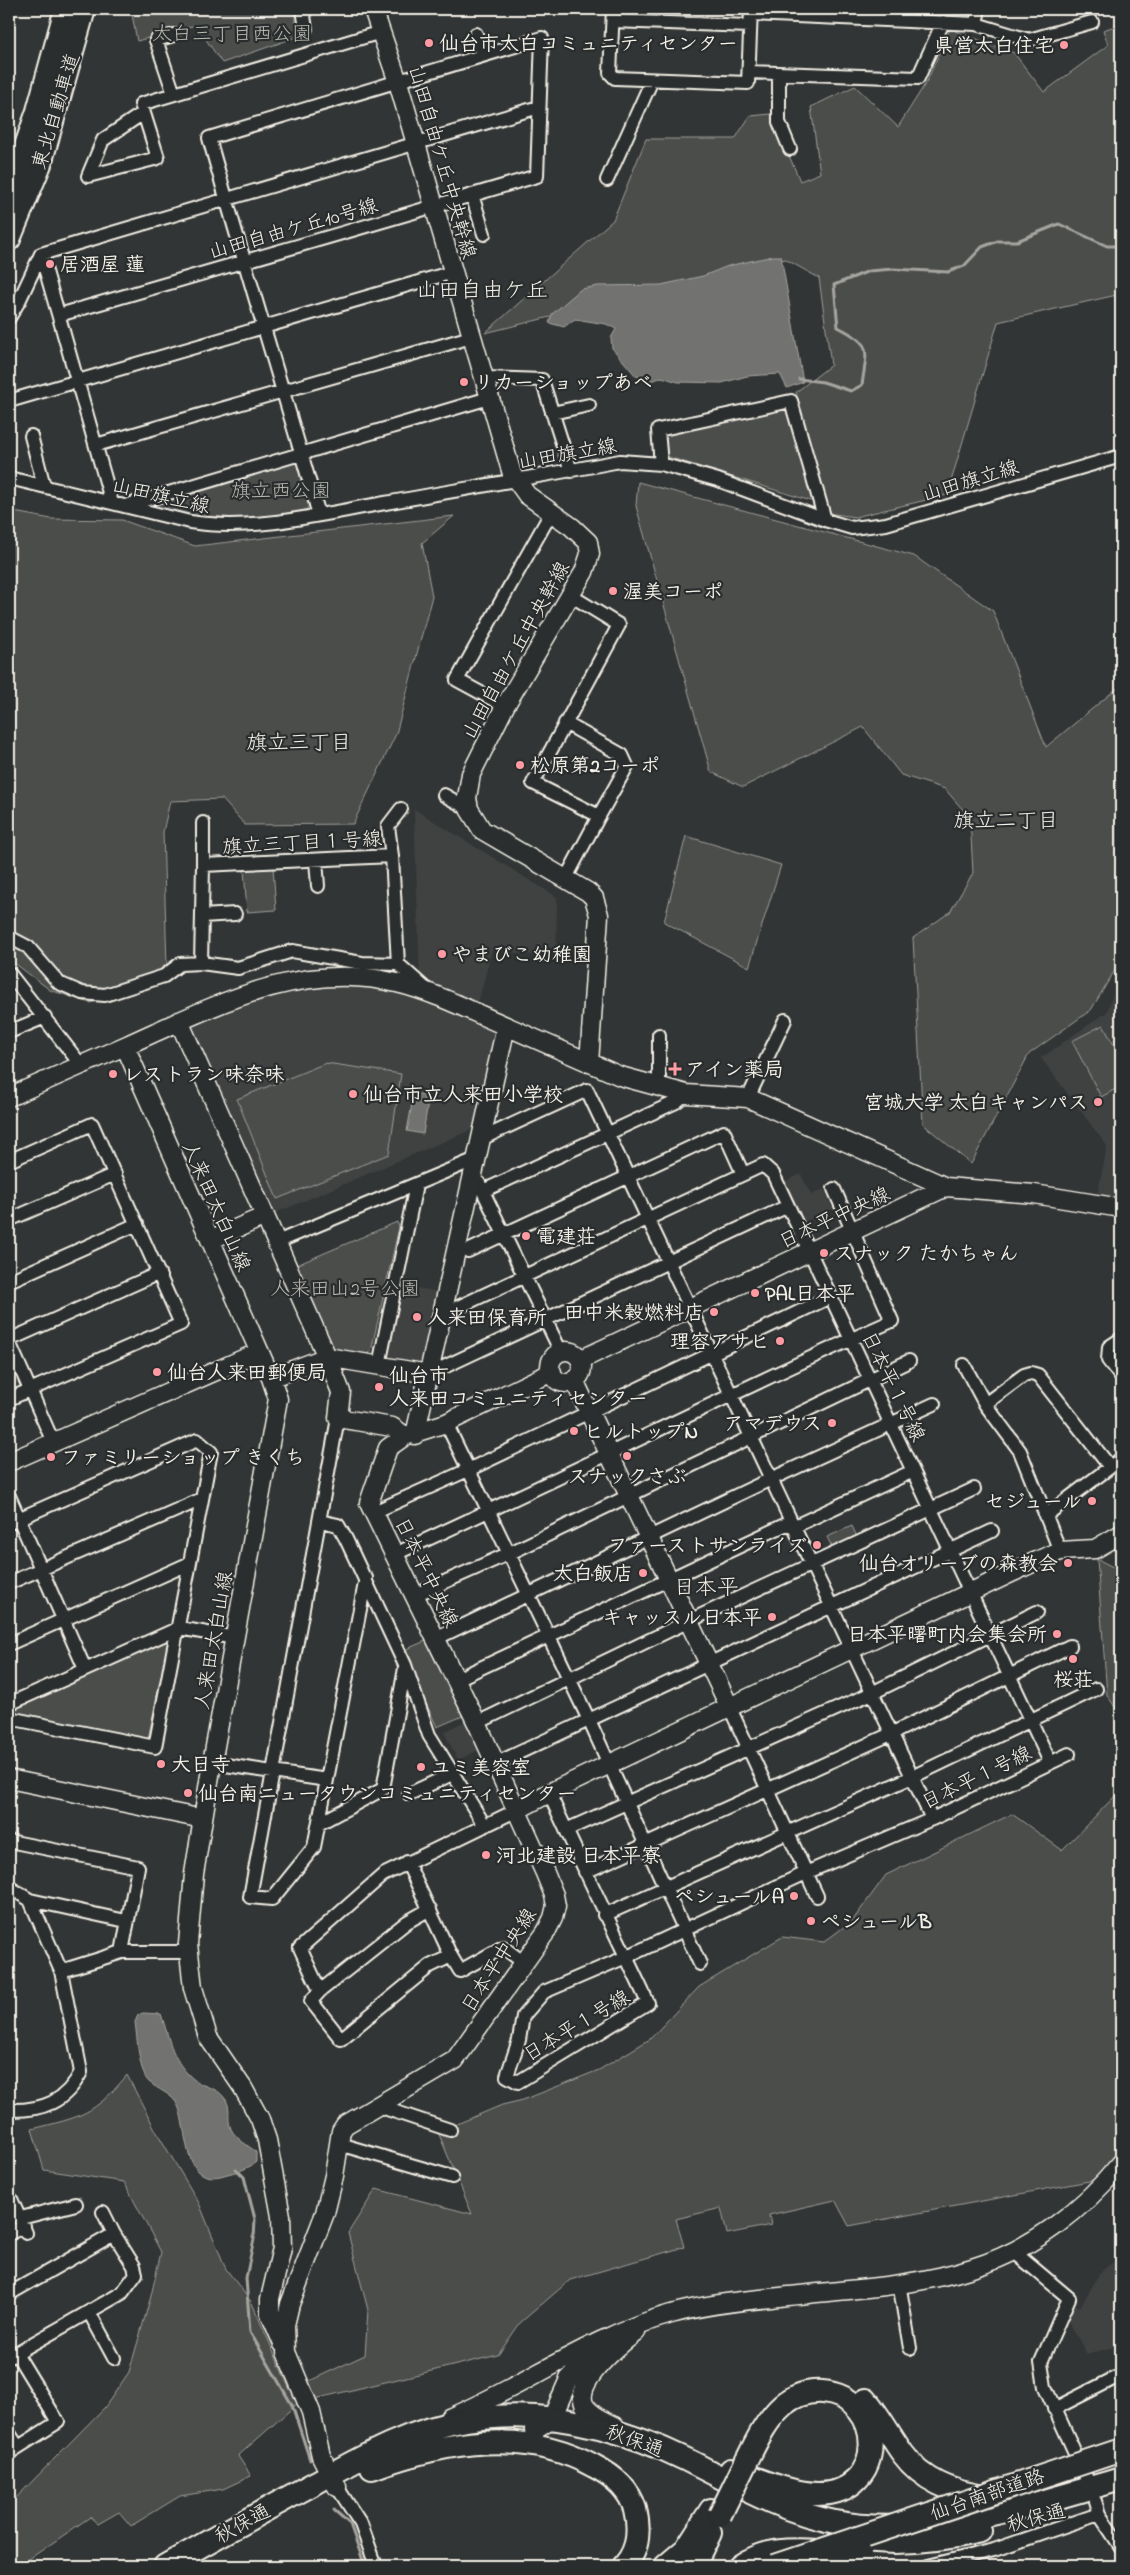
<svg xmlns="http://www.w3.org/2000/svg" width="1130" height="2575" font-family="'Indie Flower','Klee One',sans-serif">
  <rect width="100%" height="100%" fill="#323535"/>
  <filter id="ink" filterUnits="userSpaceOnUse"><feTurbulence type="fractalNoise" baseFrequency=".02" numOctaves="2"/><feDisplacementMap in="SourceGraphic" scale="10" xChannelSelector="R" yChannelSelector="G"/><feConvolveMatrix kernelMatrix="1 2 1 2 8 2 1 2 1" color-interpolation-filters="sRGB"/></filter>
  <g filter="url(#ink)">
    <path fill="#404242" d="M414 809 557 897 556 958 492 950 478 1003 428 983 420 976Z
      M1121 969V1203L1097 1198 1107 1146 1041 1058 1107 1012Z
      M332 985 378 988 423 999 500 1032 480 1126 271 1215 189 1027 251 998Z
      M801 1174 811 1195 824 1189 833 1209 799 1224 781 1183Z
      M401 1285 445 1293 423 1365 390 1359 388 1355Z
      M467 1720 481 1749 458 1760 444 1732Z
      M1121 2257V2345L1087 2354 1066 2318 1074 2304 1080 2307 1102 2270Z"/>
    <path fill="#4b4d4c" stroke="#a09f9a" d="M131 9H294L297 37 222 63 196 25 137 41Z
      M1121 24V294L998 322 947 495 855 517 828 513 796 392 831 365 819 278 785 259 485 333 613 220 646 139H735L750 116 771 114 800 181 820 173 811 107 855 86 898 127 927 81 950 29 1014 53 1044 92 1108 45 1103 30Z
      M790 402 814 502 665 456 659 432Z
      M294 461 299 465 310 504 306 510 240 522 200 520 145 506Z
      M638 482 914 556 993 611 1046 747 1121 685V960L1091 1010 1029 1054 971 1164 923 1124 913 938 950 912 973 873 970 818 945 789 901 775 863 727 743 787 711 772 636 506Z
      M9 511 51 519 122 520 195 546 454 516 422 543 432 596 396 734 353 824 245 825 222 799 170 801 163 832 167 967 134 991 90 1003 50 990 9 959Z
      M686 836 781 865 749 967 664 922Z
      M273 867 276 910 247 912 244 869Z
      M1103 1025 1121 1058V1086L1101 1097 1072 1041Z
      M326 1063 401 1074 389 1154 277 1199 237 1099Z
      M397 1222 399 1227 371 1351 364 1356 333 1350 292 1267Z
      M852 1526 858 1539 834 1551 827 1537Z
      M1097 1559 1121 1571V1716L1107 1695Z
      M169 1639 148 1739 9 1715V1709Z
      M430 1639 465 1715 437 1727 402 1651Z
      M1121 1790V2175L849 2226 835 2200 769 2215 771 2225 727 2234 721 2208 676 2219 684 2247 570 2280 520 2323 498 2355 298 2403 238 2456 251 2476 223 2489 180 2496 131 2526 119 2512 98 2524 90 2517 19 2566H9V2505L105 2407 129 2372 151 2296 161 2252 124 2182 44 2170 32 2129C81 2117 94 2115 127 2075L156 2131 199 2203 226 2269 252 2303 290 2390 365 2355 368 2310 348 2233 376 2189 472 2214 438 2132 502 2105 523 2100 599 2070 650 2039 699 1987 782 1937 824 1942 853 1920 886 1875 1012 1814 1062 1850Z"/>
    <path fill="#727370" stroke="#a6a5a0" d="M773 256H781L803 382 787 388 780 374 747 376 722 383 678 382 662 377 652 381 636 376 612 348 611 338 616 329 606 324 575 319 564 327 549 323 552 314 581 289 598 286 661 285 703 276 728 266Z
      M414 1093 429 1096 423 1134 407 1131Z
      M143 2013 161 2014C170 2040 172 2063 196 2081 204 2087 217 2088 223 2096 233 2106 226 2118 231 2129 236 2139 248 2145 256 2152V2162C247 2170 235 2172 224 2175 182 2188 188 2129 178 2106 173 2094 158 2090 149 2082 139 2074 137 2036 135 2022L138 2015Z"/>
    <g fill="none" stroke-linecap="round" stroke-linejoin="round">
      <path stroke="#a6a5a0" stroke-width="3" d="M799 379 823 382 851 391 862 385C867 348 873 345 838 327L834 285 869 271 893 269 948 272 964 266 982 247 998 241H1017L1059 224 1107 246H1115L1121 243
        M236 2169 244 2177 255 2219 254 2239 246 2278 250 2332 292 2405 310 2460
        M334 2510 350 2524 365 2566"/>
      <defs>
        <path id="street" d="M303 9 306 29
          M613 9 610 73 615 78 748 83 751 9
          M751 14 976 24 1029 40 1092 22
          M613 21 750 26
          M976 24 979 9
          M476 34 482 56
          M174 35 156 40 174 94
          M749 72 918 78 943 22
          M779 73V122L790 149
          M143 113 103 140 88 176 158 158 141 104 381 32
          M607 180 652 80
          M472 195 484 234
          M41 254 112 503
          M59 315C218 269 378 223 537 176L542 38 209 138C244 264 283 389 319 515
          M9 318 19 301 41 254 539 107
          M484 378 542 380 571 471
          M9 401 453 272
          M552 413 589 405
          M31 436 44 486
          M96 445 471 337
          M661 464 658 430 791 401 825 520
          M9 478 190 522C254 532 321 514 385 503 463 489 542 476 620 461L661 464 718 480 825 520 852 528 886 524 1121 456
          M125 506 489 398
          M505 706 457 680 551 513
          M565 723 622 755 627 766 599 816
          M444 795 469 809
          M203 823V865
          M392 856 388 826 401 809
          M316 860 318 886
          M566 878 599 816 533 783 619 625 570 595
          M202 916 235 914
          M9 937 28 947 59 983 82 993 105 995 164 976 180 964 201 963 238 968 292 951 362 963 398 964 427 990
          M201 963 203 865 392 856 398 964
          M9 973 81 1065
          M9 1032 45 1017
          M659 1035V1086
          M748 1098 785 1020
          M483 1138 587 1090 932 1819
          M9 1161 92 1124 181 1324 9 1399
          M479 1183 561 1352
          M483 1191 676 1102 686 1094
          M9 1220 115 1174
          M277 1242 476 1159
          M468 1251 724 1132 743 1174
          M9 1281 137 1224
          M454 1309 763 1165 773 1174 1050 1762
          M1121 1339 1109 1347 1108 1360 1121 1377
          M9 1340 159 1273
          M9 1342 53 1442
          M379 1365 416 1185
          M964 1365 985 1404 1020 1451 1060 1551
          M429 1374 788 1206
          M985 1404 1024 1375 1031 1373 1038 1375 1110 1467
          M338 1418 250 1897 272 1899 314 1847 366 1578
          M446 1423 589 1720 700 1964
          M9 1496 85 1669
          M374 1512 468 1470 830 1297
          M1045 1516 1121 1459
          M320 1521 338 1525 346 1539 405 1665 429 1735 485 1826
          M9 1523 197 1440 211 1452 155 1747 9 1718
          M793 1527 913 1471
          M395 1554C562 1479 724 1395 892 1321L834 1189
          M9 1583 202 1499
          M415 1595 510 1553 909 1361
          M435 1639 771 1479 934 1404
          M9 1644 188 1564
          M455 1680 791 1522
          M9 1704 179 1628 235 1638
          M729 1706 817 1896
          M477 1723 689 1621 974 1489
          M212 1763 327 1780
          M495 1764 992 1531
          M549 1793C581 1863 615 1933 648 2003L518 2082 507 2076 519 2040 523 2016 544 1992 626 1957 808 1872 932 1819 1069 1754
          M409 1794 452 1774
          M517 1810 383 1875 300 1948 320 1991 311 2001 341 2039 430 1966 451 1956 460 1971 503 1947 524 1963
          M320 1823 383 1789 405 1668
          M566 1830 872 1693 1037 1612
          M9 1841 138 1867 122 1952
          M407 1862 451 1956
          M585 1872 891 1734 1070 1646
          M9 1887 30 1900 126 1921
          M30 1900 61 1971
          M604 1915 912 1777 1096 1689
          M320 1991 407 1922 430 1909
          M378 2106 450 2130
          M9 2110C42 2111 66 2102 81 2072L61 1971 122 1952H189
          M339 2144 452 2177
          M11 2199 26 2233
          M103 2212 114 2234
          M21 2218 76 2204
          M9 2234 24 2226
          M1013 2251 1069 2298 1041 2362 1045 2387 1091 2488
          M899 2283 910 2348
          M9 2294 114 2234 134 2266 136 2274 122 2293 9 2357
          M89 2312 114 2358
          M1054 2409 1115 2378
          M9 2433 18 2447
          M9 2453 58 2422 16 2353
          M337 2487 361 2524 376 2566
          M1099 2514 1121 2547
          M928 2566 994 2550 1099 2514 1095 2501"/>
        <path id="secondary" d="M373 9 398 82 512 474 527 495 572 527 588 542 590 554 584 572 505 706 471 774 467 798 469 809 482 830 588 892 594 898 599 915 589 1063
          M179 1021 327 1357 341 1392 338 1418 392 1427 405 1436
          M125 1046 271 1378 278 1399 212 1763 194 1874 188 1944 193 1988 208 2037 243 2088 260 2119 267 2140 281 2216 282 2248 270 2299V2314L283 2344
          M9 1097C48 1080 87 1063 127 1045 212 1007 300 959 397 983 435 992 470 1011 506 1026
          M210 1240 265 1216
          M550 1367a16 16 0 1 1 32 0a16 16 0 1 1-32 0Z
          M580 1360 946 1187 1034 1194 1121 1208
          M271 1378 327 1357 429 1374
          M574 1380 729 1706
          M415 1435 506 1026 620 1076 686 1094 748 1098 946 1187
          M9 1462 259 1352
          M9 1779 203 1819
          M517 1810 549 1793 1030 1564 1060 1551 1095 1549 1121 1534
          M449 2418C524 2386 592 2336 671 2314 704 2305 737 2301 771 2298 835 2290 911 2288 972 2268 1031 2250 1083 2210 1121 2163
          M615 2426C605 2421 589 2415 584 2404 575 2381 620 2344 636 2332
          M534 2430 552 2418 569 2379 586 2361 601 2350
          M337 2487 321 2456 311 2412 286 2352 285 2325 290 2304 325 2213 334 2176 341 2131 345 2125 455 2060 546 1932 553 1918 556 1906 554 1895 545 1873 477 1723 369 1503 388 1448 405 1436 446 1423 552 1372"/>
        <path id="highway" d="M9 195 38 111 66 9
          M9 239 40 164 84 9
          M866 2400C880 2416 890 2436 903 2454 924 2482 955 2494 989 2497
          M372 2468C444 2442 523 2427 594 2466 612 2475 629 2489 635 2509 640 2530 639 2550 624 2566
          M731 2470C758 2478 789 2494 818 2494 888 2494 887 2397 822 2392 808 2391 794 2396 783 2405 766 2420 756 2442 746 2462
          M851 2538C894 2546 938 2541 980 2531
          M165 2566C215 2538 266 2509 317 2482 365 2455 412 2429 467 2420 543 2408 617 2426 685 2459 733 2483 782 2512 835 2522 927 2540 1034 2504 1121 2479
          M666 2566 686 2549 711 2510
          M694 2566 710 2533
          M740 2566C765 2549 789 2549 819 2551"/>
      </defs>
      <use href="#street" stroke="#f4f1e8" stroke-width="16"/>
      <use href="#secondary" stroke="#f4f1e8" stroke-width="21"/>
      <use href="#highway" stroke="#f4f1e8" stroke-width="26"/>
      <use href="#street" stroke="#2a2d2e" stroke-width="12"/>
      <use href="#secondary" stroke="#2a2d2e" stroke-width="18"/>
      <use href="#highway" stroke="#2a2d2e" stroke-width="22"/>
      <defs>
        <path id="highway-bridge" d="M720 2515 746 2462
          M774 2566 1121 2450
          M824 2566 860 2552"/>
      </defs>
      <use href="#highway-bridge" stroke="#f4f1e8" stroke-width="26" stroke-linecap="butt"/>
      <use href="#highway-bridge" stroke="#2a2d2e" stroke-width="22"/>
    </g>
  </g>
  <g fill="#ff9aa2" stroke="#2a2d2e" stroke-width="2">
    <circle cx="429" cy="43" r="5"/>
    <circle cx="1064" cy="45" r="5"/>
    <circle cx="50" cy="264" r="5"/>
    <circle cx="464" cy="382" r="5"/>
    <circle cx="613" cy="591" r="5"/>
    <circle cx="520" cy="765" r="5"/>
    <circle cx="442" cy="954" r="5"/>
    <path d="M672.5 1061.5h5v5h5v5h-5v5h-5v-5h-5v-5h5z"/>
    <circle cx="113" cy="1074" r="5"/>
    <circle cx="353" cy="1094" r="5"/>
    <circle cx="1098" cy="1102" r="5"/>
    <circle cx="526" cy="1236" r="5"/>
    <circle cx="824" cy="1253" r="5"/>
    <circle cx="755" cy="1293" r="5"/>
    <circle cx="714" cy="1312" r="5"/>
    <circle cx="417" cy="1317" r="5"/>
    <circle cx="780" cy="1341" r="5"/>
    <circle cx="157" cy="1372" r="5"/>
    <circle cx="379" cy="1387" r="5"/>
    <circle cx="832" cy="1423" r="5"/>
    <circle cx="574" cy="1431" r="5"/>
    <circle cx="627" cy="1456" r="5"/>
    <circle cx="51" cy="1457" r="5"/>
    <circle cx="1092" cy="1501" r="5"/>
    <circle cx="817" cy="1545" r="5"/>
    <circle cx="1068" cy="1563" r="5"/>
    <circle cx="643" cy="1573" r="5"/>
    <circle cx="772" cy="1617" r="5"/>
    <circle cx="1057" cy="1634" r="5"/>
    <circle cx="1073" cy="1659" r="5"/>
    <circle cx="161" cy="1764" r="5"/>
    <circle cx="421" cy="1767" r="5"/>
    <circle cx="188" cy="1793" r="5"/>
    <circle cx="486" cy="1855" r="5"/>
    <circle cx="794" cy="1896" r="5"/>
    <circle cx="811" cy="1921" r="5"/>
  </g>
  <g text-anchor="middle" stroke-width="4.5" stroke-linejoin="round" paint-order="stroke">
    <g font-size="20" fill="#b9b8b1" stroke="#2a2d2e">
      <text x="232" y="40">太白三丁目西公園</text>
      <text x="281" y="497">旗立西公園</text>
      <text x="345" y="1295">人来田山2号公園</text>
    </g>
    <g font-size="20" font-weight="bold" fill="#f4f1e8" stroke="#2a2d2e" text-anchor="start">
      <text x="439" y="50">仙台市太白コミュニティセンター</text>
      <text x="1054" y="52" text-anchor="end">県営太白住宅</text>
      <text x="60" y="271">居酒屋 蓮</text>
      <text x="474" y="389">リカーショップあべ</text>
      <text x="623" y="598">渥美コーポ</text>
      <text x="530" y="772">松原第2コーポ</text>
      <text x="452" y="961">やまびこ幼稚園</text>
      <text x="685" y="1076">アイン薬局</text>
      <text x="123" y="1081">レストラン味奈味</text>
      <text x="363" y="1101">仙台市立人来田小学校</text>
      <text x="1088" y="1109" text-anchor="end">宮城大学 太白キャンパス</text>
      <text x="536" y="1243">電建荘</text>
      <text x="834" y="1260">スナック たかちゃん</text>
      <text x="765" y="1300">PAL日本平</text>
      <text x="704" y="1319" text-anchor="end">田中米穀燃料店</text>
      <text x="427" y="1324">人来田保育所</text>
      <text x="770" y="1348" text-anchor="end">理容アサヒ</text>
      <text x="167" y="1379">仙台人来田郵便局</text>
      <text x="389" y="1382">仙台市<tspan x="389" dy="23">人来田コミュニティセンター</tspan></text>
      <text x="822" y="1430" text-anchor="end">アマデウス</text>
      <text x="584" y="1438">ヒルトップN</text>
      <text x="61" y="1464">ファミリーショップ きくち</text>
      <text x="627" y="1483" text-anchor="middle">スナックさぶ</text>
      <text x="1082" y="1508" text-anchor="end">セジュール</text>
      <text x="807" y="1552" text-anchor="end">ファーストサンライズ</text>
      <text x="1058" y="1570" text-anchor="end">仙台オリーブの森教会</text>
      <text x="633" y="1580" text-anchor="end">太白飯店</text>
      <text x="762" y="1624" text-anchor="end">キャッスル日本平</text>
      <text x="1047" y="1641" text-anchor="end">日本平曙町内会集会所</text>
      <text x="1073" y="1686" text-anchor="middle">桜荘</text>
      <text x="171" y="1771">大日寺</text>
      <text x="431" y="1774">ユミ美容室</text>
      <text x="198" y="1800">仙台南ニュータウンコミュニティセンター</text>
      <text x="496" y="1862">河北建設 日本平寮</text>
      <text x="784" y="1903" text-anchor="end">ペシュールA</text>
      <text x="821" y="1928">ぺシュールB</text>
    </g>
    <g font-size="20" fill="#f4f1e8" stroke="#2a2d2e">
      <text transform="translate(55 111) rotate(-73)" y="7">東北自動車道</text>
      <text transform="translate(443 162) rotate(74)" y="7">山田自由ケ丘中央幹線</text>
      <text transform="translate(293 228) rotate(-16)" y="7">山田自由ケ丘10号線</text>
      <text transform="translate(567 453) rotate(-10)" y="7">山田旗立線</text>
      <text transform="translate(970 480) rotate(-17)" y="7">山田旗立線</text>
      <text transform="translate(161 495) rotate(13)" y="7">山田旗立線</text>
      <text transform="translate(515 650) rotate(-61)" y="7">山田自由ケ丘中央幹線</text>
      <text transform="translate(302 842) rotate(-3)" y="7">旗立三丁目１号線</text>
      <text transform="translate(217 1206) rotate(66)" y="7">人来田太白山線</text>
      <text transform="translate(834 1217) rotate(-25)" y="7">日本平中央線</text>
      <text transform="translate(894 1386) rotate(64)" y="7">日本平１号線</text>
      <text transform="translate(427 1572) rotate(64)" y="7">日本平中央線</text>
      <text transform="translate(213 1640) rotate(-80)" y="7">人来田太白山線</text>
      <text transform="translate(976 1777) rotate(-26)" y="7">日本平１号線</text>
      <text transform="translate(498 1960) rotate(-57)" y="7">日本平中央線</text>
      <text transform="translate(576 2025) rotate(-31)" y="7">日本平１号線</text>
      <text transform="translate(635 2440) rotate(20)" y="7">秋保通</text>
      <text transform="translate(987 2494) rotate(-19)" y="7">仙台南部道路</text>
      <text transform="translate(1036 2517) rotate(-15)" y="7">秋保通</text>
      <text transform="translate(242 2523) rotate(-29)" y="7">秋保通</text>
    </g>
    <g font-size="21" fill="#f4f1e8" stroke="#2a2d2e">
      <text x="299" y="749">旗立三丁目</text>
      <text x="1006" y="827">旗立二丁目</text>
    </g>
    <g font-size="22" fill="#f4f1e8" stroke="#2a2d2e">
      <text x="482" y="297">山田自由ケ丘</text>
      <text x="706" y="1594">日本平</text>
    </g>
  </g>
  <rect width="1130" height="2575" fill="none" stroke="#2a2d2e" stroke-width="30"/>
  <rect x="15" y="15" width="1100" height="2545" fill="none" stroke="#f4f1e8" stroke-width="2" filter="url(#ink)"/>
</svg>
